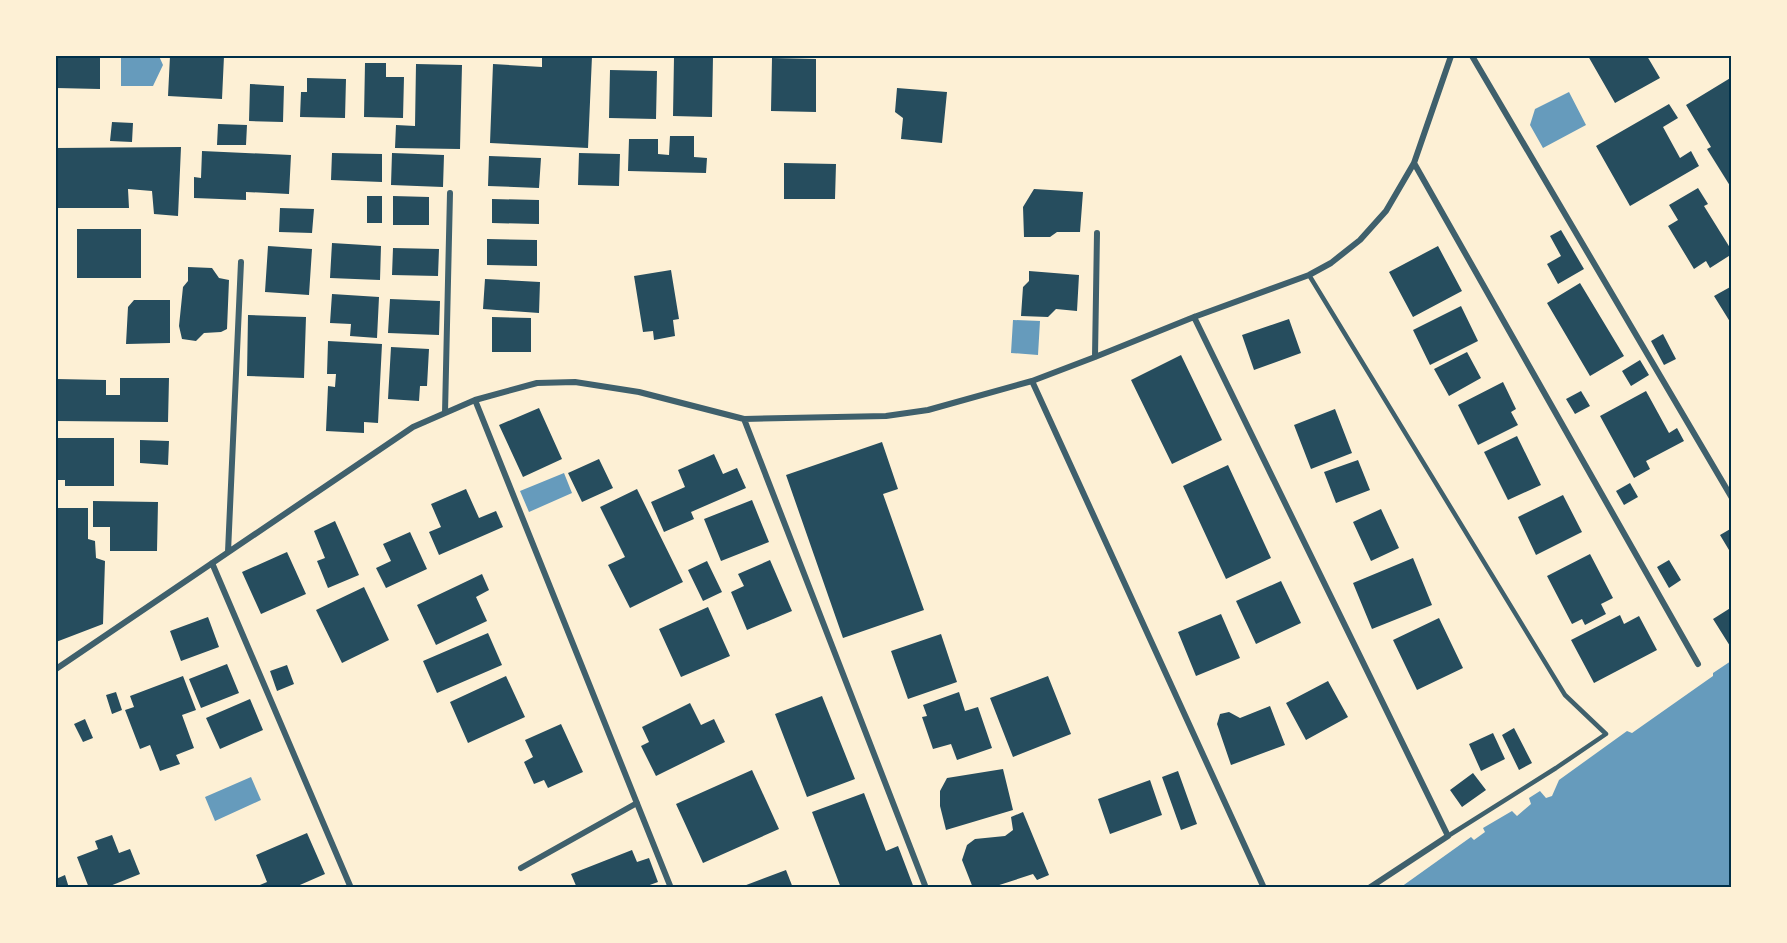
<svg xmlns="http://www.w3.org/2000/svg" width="1787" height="943" font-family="Manrope,sans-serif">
  <rect width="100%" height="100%" fill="#fdf0d5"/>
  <path fill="#669bbc" d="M121 56H159L163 65 153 86H121Z
    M1569 92 1586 125 1543 148 1530 125 1535 109Z
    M1013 320 1040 321 1038 355 1011 353Z
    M564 473 572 493 529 512 520 491Z
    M1731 661V887H1401L1471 837 1474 840 1485 832 1483 828 1512 811 1517 816 1531 804 1529 798 1540 791 1546 798 1552 796 1559 780 1627 731 1632 733 1713 676V673Z
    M251 777 261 800 215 821 205 797Z"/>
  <path fill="#264d5e" d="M56 56H100V89L56 88Z
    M170 56H224L222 99 168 96Z
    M542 56H592L588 148 490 143 493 64 542 67Z
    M694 56H713L712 117 673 116 674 57H694Z
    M1588 56H1647L1660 78 1615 103Z
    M772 58 816 59V112L771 111Z
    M365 63H386V77H404L403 118 364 117Z
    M416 64 462 65 460 149 395 148 396 125 415 126Z
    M610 70 657 71 656 119 609 118Z
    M1732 77V189L1707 149 1711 147 1686 105Z
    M307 78 346 79 345 118 300 117 301 92H307Z
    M250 84 284 86 283 122 249 121Z
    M897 88 947 92 942 143 901 139 903 118 895 112Z
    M1669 104 1678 118 1663 127 1680 158 1691 151 1699 166 1630 206 1596 146Z
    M112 122 133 123 132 142 110 141Z
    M218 124 247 125 246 145H217Z
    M670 136H694V157L707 158 706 173 628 171 629 139H658V154L669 155Z
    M181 147 178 216 154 214 152 191 128 189 129 208H56V148Z
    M202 151 291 155 289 194 246 192V200L194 198V177L201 178Z
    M332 153 382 154V182L331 180Z
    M392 153 444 155 443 187 391 185Z
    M579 153 620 154 619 186 578 185Z
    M489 156 541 158 539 188 488 186Z
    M784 163 836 164 835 199H784Z
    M1698 188 1708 204 1704 206 1732 251V254L1710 268 1706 261 1694 269 1668 226 1678 220 1669 205Z
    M1034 189 1083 192 1080 232H1057L1050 237H1024L1023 207Z
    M367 196H382V223H367Z
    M393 196 429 197V225H393Z
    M492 199 539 200V224L492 223Z
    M280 208 314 209 312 233 279 232Z
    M77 229H141V278H77Z
    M1561 230 1584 269 1558 284 1547 264 1561 256 1550 236Z
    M487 239 537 240V266L487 265Z
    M332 243 381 246 380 280 330 278Z
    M268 246 312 249 309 295 265 292Z
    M1438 246 1462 291 1413 317 1389 272Z
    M393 248 439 249 438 276 392 275Z
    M188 267 212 268 219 278 229 280 227 329 221 332 204 333 196 341 182 339 179 326 183 287 188 281Z
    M671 270 679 319 673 320 675 336 654 340 653 331 643 332 634 276Z
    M1029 271 1079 275 1077 311 1056 309 1048 317 1021 316 1023 287 1029 281Z
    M485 279 540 282 539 313 483 309Z
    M1580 283 1624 356 1590 376 1547 303Z
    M1732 286V325L1714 296Z
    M332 294 379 297 377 338 350 336 351 324 330 323Z
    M390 299 440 301 439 335 388 333Z
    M134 300H170V343L126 344 128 307Z
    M1461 306 1478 341 1430 365 1413 330Z
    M248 315 306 317 304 378 247 376Z
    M492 317 531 318V352H492Z
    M1289 319 1301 353 1254 370 1242 335Z
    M1663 334 1676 359 1664 365 1651 341Z
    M328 341 382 344 378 423 364 422V433L326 431 328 386 335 387 336 374H327Z
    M391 347 429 349 427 386H420L419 401 388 399Z
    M1467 352 1481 378 1449 396 1434 369Z
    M1181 355 1222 440 1172 464 1131 380Z
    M1640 360 1649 375 1631 386 1622 371Z
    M120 378H169L168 422 56 421V379L106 380V395H120Z
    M1503 382 1516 409 1511 412 1518 425 1478 445 1458 405Z
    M1581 391 1590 406 1575 414 1566 399Z
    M1646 391 1669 433 1677 428 1684 441 1646 461 1650 469 1634 478 1600 416Z
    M539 408 562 459 523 477 499 425Z
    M1335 409 1352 453 1311 469 1294 425Z
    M1517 436 1541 485 1508 500 1484 452Z
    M56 438H114V486H65V480H56Z
    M140 440 169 441 168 465 140 463Z
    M882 442 898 489 883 494 924 610 843 638 786 475Z
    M714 454 723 474 737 468 746 488 691 512 694 519 664 532 651 502 685 487 678 470Z
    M599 459 613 488 582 502 568 473Z
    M1358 460 1370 490 1336 503 1324 472Z
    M1228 465 1271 558 1226 579 1183 486Z
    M1630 483 1638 497 1624 505 1616 491Z
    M466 489 479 518 496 511 503 527 439 555 429 532 441 527 431 504Z
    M637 489 683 582 630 608 608 565 625 557 600 507Z
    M1563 495 1582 532 1536 555 1518 517Z
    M752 500 769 542 721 561 704 519Z
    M93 501 158 502 157 551H110V527H93Z
    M56 508H88V539L95 541 96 558 105 561 103 624 56 642Z
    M1381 509 1399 548 1371 561 1353 522Z
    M335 521 359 575 328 588 317 561 325 558 314 531Z
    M1732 528V555L1720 535Z
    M410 532 427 569 386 588 376 568 391 561 383 544Z
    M287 552 306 594 261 614 242 572Z
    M1590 554 1613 598 1601 604 1606 614 1585 625 1582 619 1572 624 1547 576Z
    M1413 558 1432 605 1372 629 1353 583Z
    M770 560 792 611 747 630 731 592 744 586 738 574Z
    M1669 560 1681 580 1669 588 1657 567Z
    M707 561 722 592 703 601 688 570Z
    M482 574 489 590 476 597 487 621 436 645 417 605Z
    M1281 581 1301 623 1256 644 1236 601Z
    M364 587 389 640 342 663 316 610Z
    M708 607 730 656 681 677 659 629Z
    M1732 607V645L1730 646 1713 619Z
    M1221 614 1240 658 1196 676 1178 632Z
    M1620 615 1624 624 1639 616 1657 650 1594 683 1571 640Z
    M208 617 219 647 181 661 170 631Z
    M1439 618 1463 668 1417 690 1393 640Z
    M488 633 502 665 437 693 423 661Z
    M941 634 957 682 908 699 891 651Z
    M227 664 239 693 201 708 189 679Z
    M287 665 294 684 277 691 270 671Z
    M183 676 196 710 182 715 194 748 176 755 180 764 160 771 150 745 140 749 125 710 134 707 130 696Z
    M506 676 525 717 468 743 450 702Z
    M1048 676 1071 734 1013 757 990 698Z
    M1328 681 1348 717 1306 740 1286 703Z
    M116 692 122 710 112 714 106 695Z
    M959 692 965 711 978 707 992 748 957 760 951 744 933 749 922 717 927 716 923 705Z
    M822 696 855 779 807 797 775 714Z
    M250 699 263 730 220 749 206 718Z
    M690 703 701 725 714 719 725 742 656 776 641 746 649 742 642 727Z
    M1270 706 1285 745 1231 765 1217 724 1220 714 1229 712 1240 718Z
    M85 719 93 738 83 742 74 724Z
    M561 724 583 772 548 788 544 780 534 784 524 762 533 757 525 740Z
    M1514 728 1532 763 1519 770 1502 735Z
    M1493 733 1505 759 1481 771 1469 744Z
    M1003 769 1013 810 946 830 940 806V791L947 778Z
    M752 770 779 829 703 863 676 804Z
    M1178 771 1197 824 1181 830 1162 777Z
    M1473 773 1486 790 1462 807 1450 790Z
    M1150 780 1162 815 1110 834 1098 799Z
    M864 793 886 851 898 846 914 888H841L812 812Z
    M1023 812 1049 875 1037 880 1033 874 990 888H973L962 860 967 845 975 839 1005 836 1013 830 1011 817Z
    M307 833 325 874 293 888H253L267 882 256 855Z
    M112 835 119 853 130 849 140 874 105 888H89L77 857 98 849 95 841Z
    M632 850 637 862 649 858 658 882 647 886 648 888H577L571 874Z
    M786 870 793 888H741V887Z
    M65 875 69 888H56V879Z"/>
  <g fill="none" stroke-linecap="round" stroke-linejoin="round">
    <path stroke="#3f606c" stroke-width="4.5" d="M1309 275 1565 695 1606 734 1556 768 1448 836"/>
    <path stroke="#3f606c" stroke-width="6" d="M1472 56 1732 498
      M1414 163 1698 664
      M1194 317 1448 836 1369 888
      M1095 357 1097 233
      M1032 381 1264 888
      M475 400 671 888
      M445 413 450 193
      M744 419 926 888
      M228 552 241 262
      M212 563 351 888
      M56 669 413 427 475 400 537 383 575 382 639 392 744 419 886 416 928 410 1032 381 1095 357 1194 317 1309 275 1331 263 1360 240 1386 211 1414 163 1451 56
      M521 868 637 803"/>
  </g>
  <rect width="1787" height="943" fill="none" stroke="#fdf0d5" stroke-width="114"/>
  <rect x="57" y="57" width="1673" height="829" fill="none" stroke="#003049" stroke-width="2"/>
</svg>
